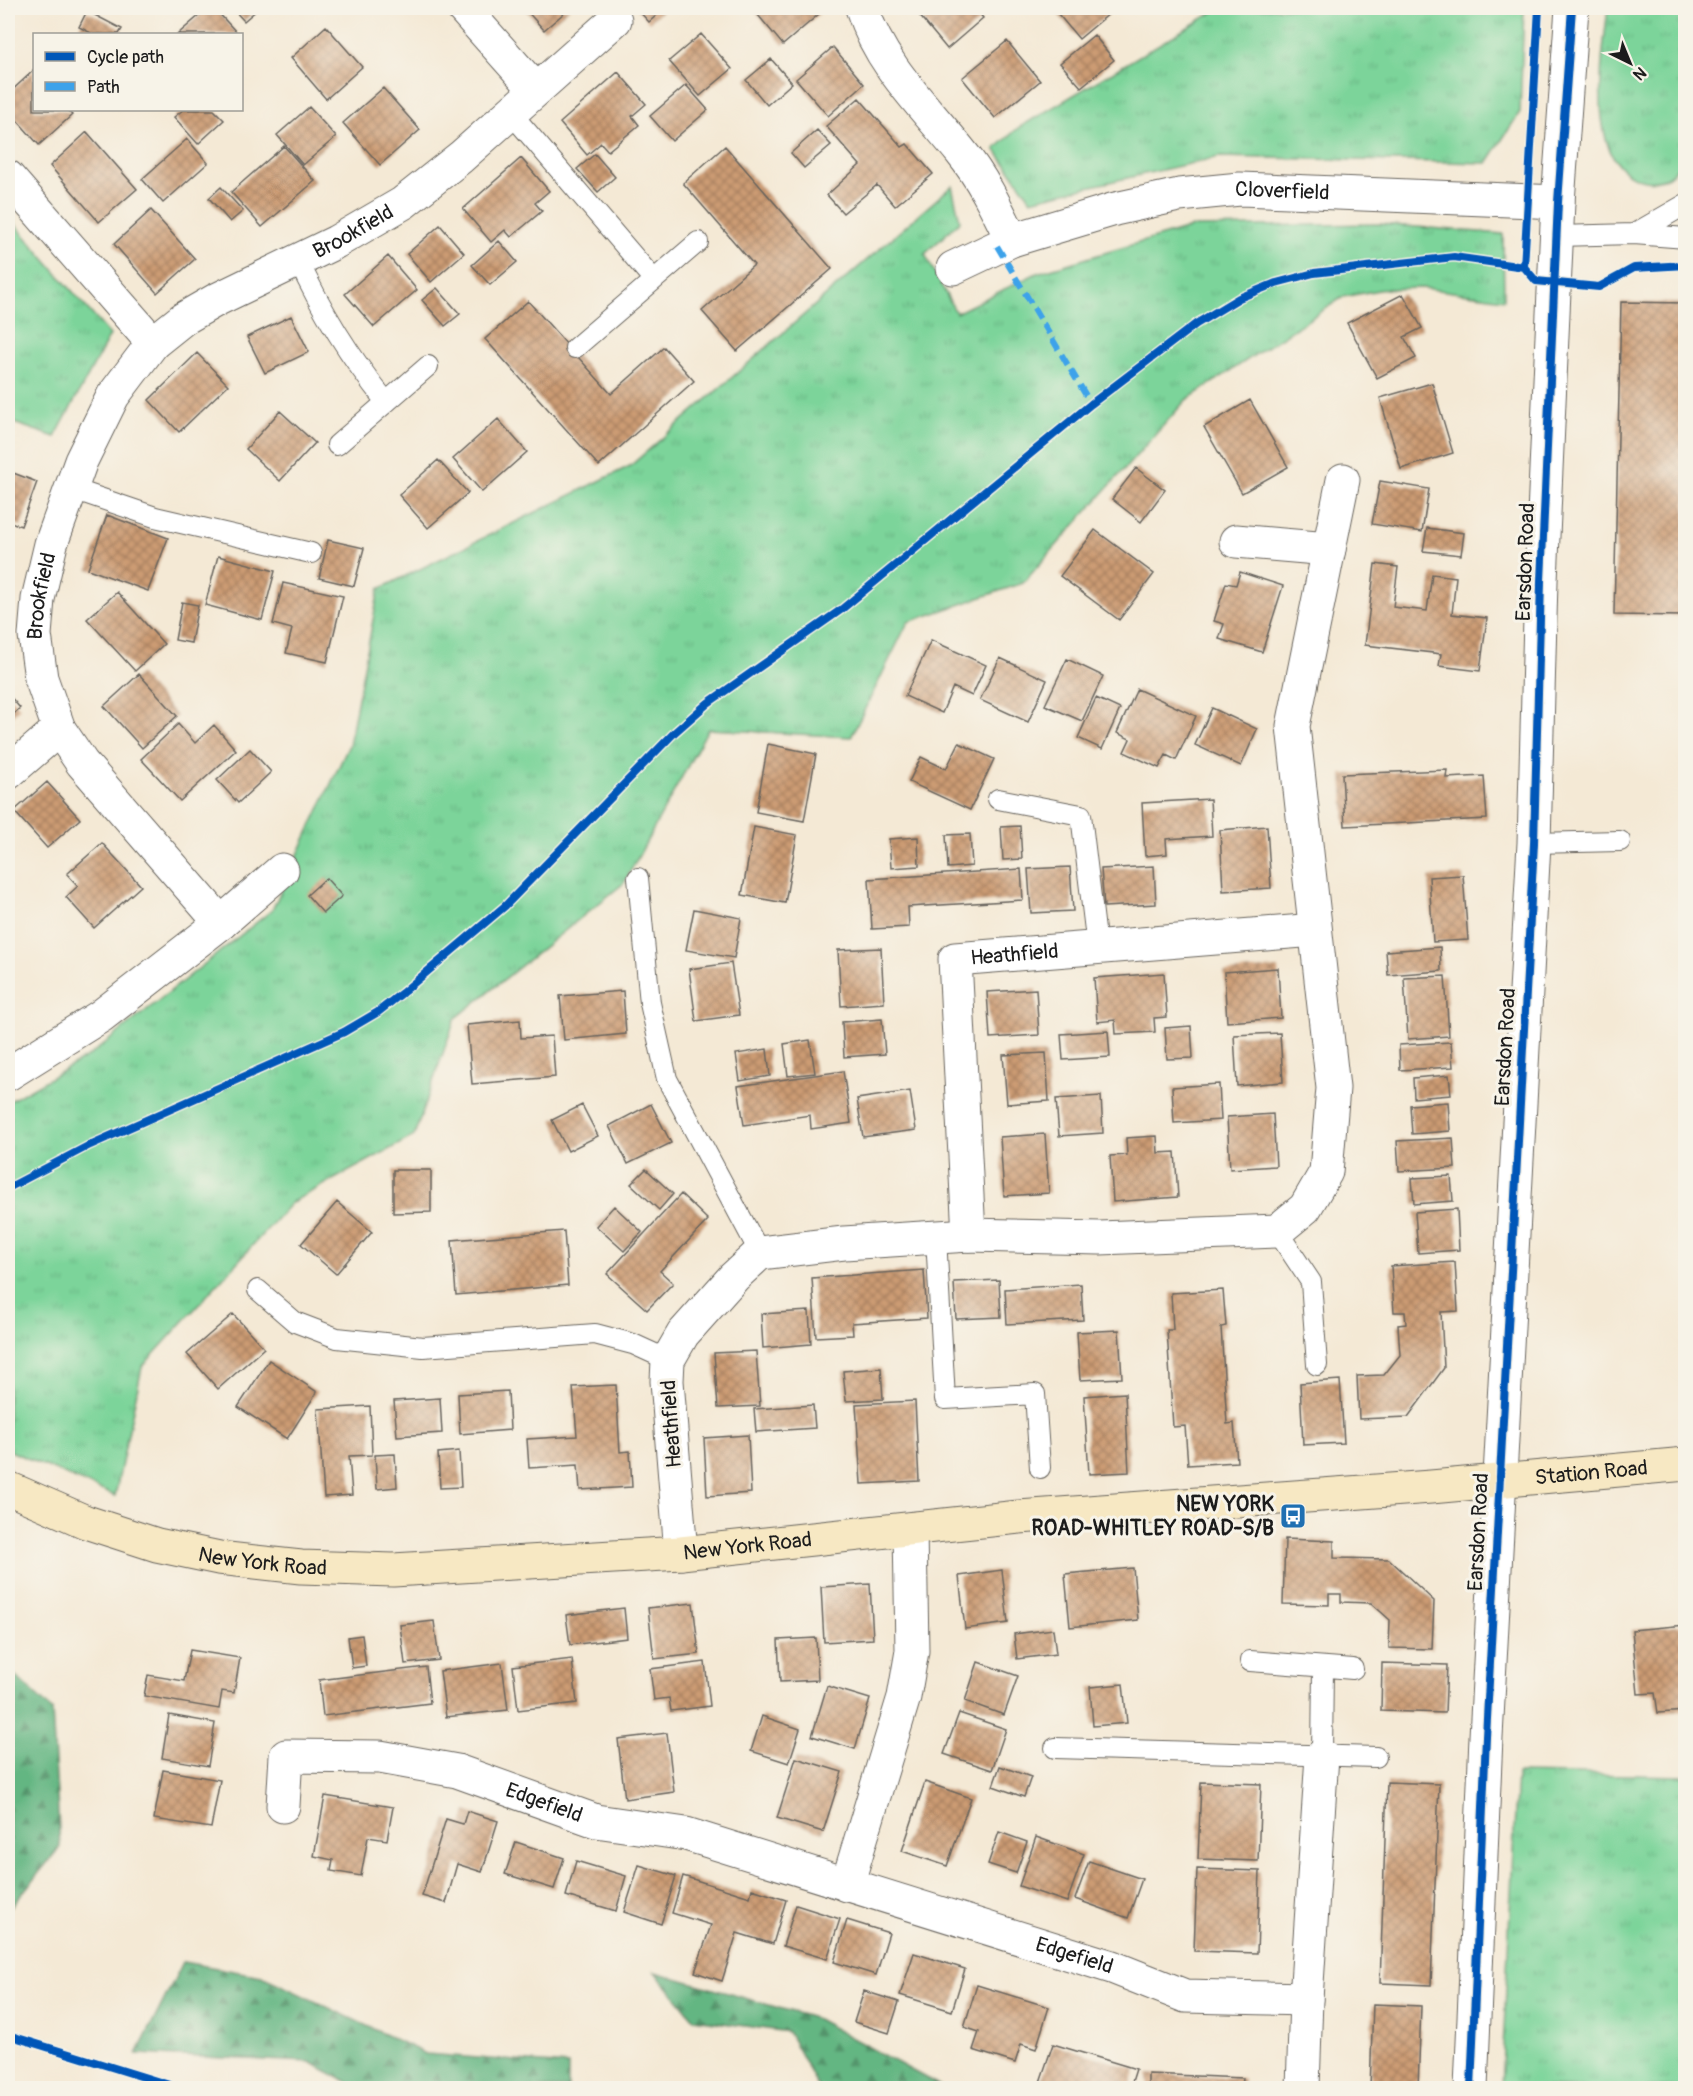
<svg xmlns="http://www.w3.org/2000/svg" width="1693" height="2096" font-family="Pangolin,sans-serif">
  <defs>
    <pattern id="grass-tufts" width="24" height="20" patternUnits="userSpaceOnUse" patternTransform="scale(1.5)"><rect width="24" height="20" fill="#7bd49a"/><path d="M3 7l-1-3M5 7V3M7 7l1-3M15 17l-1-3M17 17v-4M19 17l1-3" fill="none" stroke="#6ab584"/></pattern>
    <pattern id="forest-firs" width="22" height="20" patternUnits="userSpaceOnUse" patternTransform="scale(1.5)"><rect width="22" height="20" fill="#64b682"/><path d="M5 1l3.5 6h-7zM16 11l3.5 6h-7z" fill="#52936a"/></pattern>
    <pattern id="building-cross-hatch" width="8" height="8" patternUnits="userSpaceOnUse" patternTransform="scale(1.5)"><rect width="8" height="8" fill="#cc9b73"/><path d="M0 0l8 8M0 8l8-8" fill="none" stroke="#a57e5e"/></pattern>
  </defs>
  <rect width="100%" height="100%" fill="#f7f3e8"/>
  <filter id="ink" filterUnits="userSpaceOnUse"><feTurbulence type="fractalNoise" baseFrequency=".0167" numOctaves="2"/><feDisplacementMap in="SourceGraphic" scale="12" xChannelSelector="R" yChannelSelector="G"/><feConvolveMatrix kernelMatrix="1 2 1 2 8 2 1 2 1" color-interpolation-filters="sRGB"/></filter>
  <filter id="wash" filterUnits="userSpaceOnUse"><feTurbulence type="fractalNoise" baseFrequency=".008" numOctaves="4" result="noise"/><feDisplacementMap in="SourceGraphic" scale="24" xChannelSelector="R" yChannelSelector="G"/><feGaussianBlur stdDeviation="1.35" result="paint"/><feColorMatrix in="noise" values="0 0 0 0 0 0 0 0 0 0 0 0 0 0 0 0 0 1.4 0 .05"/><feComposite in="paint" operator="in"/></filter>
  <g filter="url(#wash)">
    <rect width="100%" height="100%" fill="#f4e9d5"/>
    <path fill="url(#grass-tufts)" stroke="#4c785b" stroke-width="1.5" d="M1220 8H1524L1520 112 1487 163 1219 157 1031 200 995 149 1018 128Z
      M1608 8H1685V158C1675 173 1665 183 1645 180 1582 168 1603 53 1608 8Z
      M952 186 960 221 925 254 956 313 1037 273 1192 227 1380 224 1503 234 1504 299 1423 288 1384 289 1343 297 1186 400 1023 583 908 622 851 737 708 729 624 883 455 1019 414 1136 292 1202 142 1367 115 1496 8 1450V1102L89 1056 272 910 349 745 379 589 630 466Z
      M8 216 110 335 55 437 8 421Z
      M1517 1773 1685 1776V2088H1501Z"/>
    <path fill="url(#forest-firs)" stroke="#40694f" stroke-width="1.5" d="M8 1669 52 1710 60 1847 8 1911Z
      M183 1962 262 1976 426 2054 568 2065V2088H359L310 2062 137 2054Z
      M655 1972 817 2019 944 2088H819L788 2032 694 2019Z"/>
    <g id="blocks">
      <path fill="url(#building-cross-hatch)" d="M208 8H214L238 34H178Z
        M232 8H259L244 21Z
        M524 8H570L544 30Z
        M636 8H665L649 22Z
        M755 8H813L819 14 783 45 753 9Z
        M928 8H975L983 18 947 49 919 15Z
        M1053 8H1116L1079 39Z
        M87 11 122 29 119 34H93L79 27Z
        M326 26 362 67 326 99 291 58Z
        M701 34 732 69 700 96 669 61Z
        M1094 35 1114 60 1081 87 1060 63Z
        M1007 41 1040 81 995 118 962 78Z
        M833 47 864 84 828 116 796 79Z
        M771 59 792 83 767 105 746 80Z
        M34 70V110H67L72 115 39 145 8 110V94Z
        M618 72 646 104 632 116 639 125 608 151 601 143 587 155 560 123Z
        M686 85 708 110 672 141 650 116Z
        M383 88 420 130 380 165 343 123Z
        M859 98 902 147 907 144 933 174 895 206 877 185 843 213 827 195 860 165 826 126Z
        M309 107 336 137 303 165 277 135Z
        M183 110H214L224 120 198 144 174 117Z
        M817 130 831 145 804 168 791 153Z
        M87 132 137 189 99 222 50 166Z
        M187 139 208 163 163 203 142 179Z
        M284 146 315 181 262 227 231 192Z
        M725 146 832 269 737 351 702 311 754 265 683 183Z
        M595 154 615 177 598 192 577 169Z
        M521 158 549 191 535 203 542 211 511 237 505 230 491 242 463 209Z
        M221 187 243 211 230 222 209 198Z
        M151 210 195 259 157 293 114 244Z
        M440 225 464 253 431 282 407 254Z
        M499 241 517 262 490 285 472 265Z
        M388 256 417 290 374 327 345 294Z
        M437 288 460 314 445 326 422 300Z
        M1403 294 1422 328 1404 337 1416 358 1377 378 1347 323Z
        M528 301 611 394 664 347 694 381 599 466 485 339Z
        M1621 302 1686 303V616L1614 615Z
        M291 316 309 352 265 373 247 337Z
        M197 353 228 385 179 432 149 400Z
        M1432 383 1453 453 1401 469 1380 398Z
        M1250 400 1288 467 1242 493 1204 427Z
        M280 411 315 443 280 481 246 449Z
        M498 419 527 452 482 492 453 459Z
        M438 460 468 493 428 528 399 495Z
        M1136 468 1165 490 1141 522 1112 499Z
        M8 471 37 482 21 526 8 521Z
        M1380 481 1429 489 1422 532 1372 524Z
        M107 515 168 538 148 591 88 569Z
        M1427 528 1464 533 1461 555 1423 551Z
        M1095 530 1154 574 1119 620 1060 576Z
        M328 540 364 548 354 586 319 578Z
        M218 556 275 571 262 620 205 605Z
        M1375 564 1398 567 1393 607 1427 611 1432 574 1456 577 1452 614 1487 618 1480 671 1439 666 1441 654 1365 645Z
        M1240 572 1283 586 1262 652 1219 639 1224 624 1214 621 1226 583 1236 585Z
        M283 583 343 596 327 662 286 653 292 629 273 624Z
        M117 592 164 644 135 671 87 619Z
        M182 602 198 605 191 643 175 640Z
        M931 640 986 665 972 696 953 687 942 713 905 696Z
        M1000 658 1047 680 1028 722 980 700Z
        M1067 659 1103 676 1082 721 1045 705Z
        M139 674 177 716 142 748 104 706Z
        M1137 689 1196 716 1176 760 1166 755 1159 768 1124 752 1130 739 1117 733Z
        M8 694 20 708 8 719Z
        M1096 698 1120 709 1102 749 1078 738Z
        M1212 708 1257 729 1241 766 1195 745Z
        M178 724 195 743 214 725 236 750 180 801 141 759Z
        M959 743 994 759 970 810 909 782 921 757 946 769Z
        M768 744 816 754 804 821 756 812Z
        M250 749 271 772 238 803 217 780Z
        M1447 770 1446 778 1484 776 1487 819 1345 826 1342 774Z
        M47 782 80 819 47 848 14 811Z
        M1210 799 1212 836 1166 839 1167 854 1145 856 1142 803Z
        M1020 826 1022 859 1003 860 1001 827Z
        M1267 826 1271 888 1223 891 1220 830Z
        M754 827 797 835 785 903 742 895Z
        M970 834 972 866 948 868 946 835Z
        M918 837 919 866 891 868 889 839Z
        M102 843 141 886 94 928 66 897 78 886 67 874Z
        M1154 866 1156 904 1104 907 1101 869Z
        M1070 867 1073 911 1031 913 1028 869Z
        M1021 869 1023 900 908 907 909 927 872 929 869 879Z
        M1463 875 1468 940 1433 942 1429 877Z
        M326 878 342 896 323 913 307 895Z
        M694 909 741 918 734 958 686 950Z
        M1440 947 1441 971 1388 975 1386 951Z
        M881 948 884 1003 841 1006 838 950Z
        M731 963 739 1015 696 1021 689 969Z
        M1278 968 1281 1018 1227 1022 1224 972Z
        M1164 973 1167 1017 1154 1018 1155 1032 1116 1034 1115 1020 1097 1022 1094 978Z
        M1445 976 1449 1036 1408 1039 1404 978Z
        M1036 989 1039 1035 990 1038 987 992Z
        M623 991 626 1034 564 1040 560 996Z
        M882 1019 885 1054 844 1057 842 1022Z
        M520 1020 521 1038 552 1036 555 1077 472 1084 467 1025Z
        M1191 1026 1193 1058 1167 1059 1165 1028Z
        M1108 1031 1110 1057 1063 1060 1061 1034Z
        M1280 1033 1283 1082 1237 1086 1234 1035Z
        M810 1040 815 1073 788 1076 784 1044Z
        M1451 1042 1453 1067 1400 1070 1399 1045Z
        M767 1049 770 1076 740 1081 736 1054Z
        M1046 1053 1049 1101 1007 1104 1003 1055Z
        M843 1071 851 1123 811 1129 810 1115 744 1125 738 1086Z
        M1449 1075 1451 1095 1414 1098 1413 1078Z
        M1219 1084 1221 1120 1174 1123 1172 1087Z
        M910 1091 916 1130 863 1137 857 1099Z
        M1101 1096 1103 1133 1059 1136 1056 1099Z
        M1448 1102 1450 1131 1412 1134 1410 1105Z
        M651 1104 671 1143 628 1164 609 1126Z
        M582 1105 598 1136 568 1151 552 1120Z
        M1273 1114 1276 1166 1230 1169 1227 1117Z
        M1045 1134 1049 1193 1004 1196 1000 1137Z
        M1157 1136 1158 1153 1175 1152 1178 1197 1113 1202 1110 1156 1127 1155 1126 1138Z
        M1453 1138 1455 1168 1399 1171 1397 1141Z
        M646 1169 673 1194 659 1210 631 1184Z
        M393 1170H431V1212L393 1213Z
        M1451 1176 1453 1201 1414 1204 1412 1178Z
        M681 1194 708 1220 660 1271 673 1283 647 1310 607 1274Z
        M337 1202 372 1232 336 1274 301 1244Z
        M614 1206 642 1232 624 1251 596 1226Z
        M1457 1209 1459 1250 1418 1253 1415 1212Z
        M564 1231 568 1285 456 1295 452 1240Z
        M1455 1262 1458 1311 1441 1312 1444 1368 1408 1417 1359 1419 1357 1376 1384 1375 1400 1355 1398 1325 1406 1324 1405 1312H1394L1391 1266Z
        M924 1270 927 1318 852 1323 853 1335 816 1337 812 1278Z
        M999 1280 1001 1317 956 1319 954 1282Z
        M1081 1284 1083 1320 1007 1324 1005 1289Z
        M1223 1290 1226 1326 1221 1327 1227 1424 1234 1423 1237 1462 1188 1465 1185 1426 1173 1427 1167 1330H1173L1171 1293Z
        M809 1311 811 1344 763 1348 761 1314Z
        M233 1314 264 1348 218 1389 187 1354Z
        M1119 1330 1122 1378 1080 1380 1077 1332Z
        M756 1351 760 1406 718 1408 714 1353Z
        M269 1360 317 1392 287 1439 238 1407Z
        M881 1368 883 1399 846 1401 843 1371Z
        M1340 1380 1344 1443 1303 1445 1300 1383Z
        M616 1385 620 1452 630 1451 632 1487 580 1490 578 1465 529 1468 527 1439 577 1436 573 1387Z
        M508 1391 510 1430 460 1434 458 1394Z
        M1125 1393 1129 1472 1089 1474 1084 1396Z
        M440 1398 442 1433 397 1436 394 1401Z
        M915 1401 919 1481 861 1484 856 1404Z
        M813 1405 815 1428 756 1432 754 1409Z
        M370 1406 372 1455 349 1456 352 1495 324 1497 318 1409Z
        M748 1435 751 1493 707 1496 704 1438Z
        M459 1451 461 1487 440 1488 438 1453Z
        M395 1454 397 1487 377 1489 375 1455Z
        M1285 1539 1334 1541V1558L1389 1559 1434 1601 1432 1649 1389 1648 1390 1620 1371 1603 1341 1602V1594H1329V1605L1283 1604Z
        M1133 1568 1138 1620 1070 1627 1065 1574Z
        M1002 1570 1008 1623 965 1629 959 1576Z
        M870 1584 873 1639 824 1642 821 1587Z
        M693 1603 699 1654 654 1659 648 1608Z
        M624 1608 627 1638 570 1645 566 1615Z
        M434 1621 439 1660 405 1664 400 1625Z
        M1686 1625V1711L1658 1713 1655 1693 1638 1694 1632 1630Z
        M1053 1629 1056 1654 1017 1659 1014 1634Z
        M362 1635 366 1666 352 1668 348 1637Z
        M816 1638 818 1680 780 1682 778 1640Z
        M190 1650 240 1658 234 1693 222 1691 219 1709 144 1696 148 1675 184 1681Z
        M572 1659 577 1703 518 1710 513 1666Z
        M705 1662 710 1706 671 1711 669 1698 654 1700 650 1669Z
        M978 1662 1018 1676 1004 1715 965 1701Z
        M502 1663 508 1710 446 1717 440 1671Z
        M1382 1663 1447 1665 1445 1713 1381 1711Z
        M426 1667 430 1703 323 1716 319 1680Z
        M1123 1684 1127 1723 1093 1726 1090 1687Z
        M827 1686 870 1699 855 1749 812 1736Z
        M959 1713 1006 1729 992 1770 944 1754Z
        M169 1715 215 1723 208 1766 162 1758Z
        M762 1716 800 1729 789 1763 751 1751Z
        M667 1733 674 1792 625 1799 618 1739Z
        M796 1758 842 1772 823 1832 777 1818Z
        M1000 1766 1031 1777 1024 1797 993 1786Z
        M163 1770 220 1780 211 1828 154 1819Z
        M925 1782 971 1798 947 1866 902 1851Z
        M1201 1782 1261 1784 1258 1861 1198 1859Z
        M1387 1782 1439 1784 1431 1985 1380 1983Z
        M325 1796 393 1807 387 1840 368 1837 361 1876 331 1871 333 1860 314 1856Z
        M467 1811 498 1821 482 1872 457 1864 446 1903 422 1896 446 1819 463 1824Z
        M999 1832 1027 1842 1016 1873 988 1864Z
        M1036 1837 1084 1854 1067 1902 1019 1886Z
        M516 1842 564 1858 554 1889 505 1874Z
        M576 1861 626 1876 616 1911 566 1896Z
        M1089 1861 1142 1879 1128 1918 1075 1899Z
        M639 1865 676 1876 661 1924 624 1912Z
        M1197 1869 1260 1871 1257 1953 1194 1951Z
        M683 1876 750 1897 752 1889 786 1900 773 1944 737 1933 722 1981 695 1972 711 1925 672 1913Z
        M796 1905 840 1919 827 1959 783 1946Z
        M847 1920 889 1933 876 1975 834 1962Z
        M914 1953 965 1969 952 2011 900 1995Z
        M977 1985 1049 2007 1036 2049 1021 2044 1015 2063 973 2050 979 2032 964 2027Z
        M864 1991 899 2002 889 2033 854 2022Z
        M1373 2004 1421 2006 1418 2088H1370Z
        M1053 2044 1136 2069 1130 2088H1038Z
        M1148 2074 1243 2078 1242 2088H1148Z"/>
    </g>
  </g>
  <g filter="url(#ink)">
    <use href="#blocks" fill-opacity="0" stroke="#68645d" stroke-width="1.5"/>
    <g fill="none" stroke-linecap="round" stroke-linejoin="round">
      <defs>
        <path id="service" d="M510 112 654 280
          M1634 234 1686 204
          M1557 236 1634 234 1686 238
          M298 260C322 312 350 357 386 402
          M575 348 698 242
          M337 445 428 366
          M70 488 155 517 311 553
          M998 799 1081 815 1097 947
          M1534 843 1620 841
          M638 878 650 1003 667 1079 760 1253
          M1277 1231 1311 1282 1317 1365
          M936 1237 945 1399 1035 1394 1040 1468
          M258 1290 295 1322 337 1338 423 1347 595 1334 633 1344 668 1360
          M1250 1661 1353 1669
          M1055 1748 1376 1757
          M1322 1756 1323 1667"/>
        <g id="minor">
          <path d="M463 8 535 89"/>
          <path d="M862 8C880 65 924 106 961 152 983 179 997 209 1012 240"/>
          <path d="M8 177 153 343"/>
          <path id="s1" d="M953 268 1012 240 1115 209 1179 195 1240 189 1558 202"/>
          <path d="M1236 541 1329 549"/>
          <path d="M8 773 59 729"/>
          <path id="s2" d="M221 923 82 763 59 729 41 678 35 635 38 599 51 544 81 461 113 396 153 343 183 319 216 300 336 242 403 203 461 157 615 20"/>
          <path d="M8 1074 101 1016 221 923 282 870"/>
          <path id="s3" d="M969 1235 955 959 1315 930"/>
          <path d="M681 1553 667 1381 668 1360 683 1334 734 1277 760 1253 844 1243 969 1235 1100 1238 1277 1231 1305 1208 1326 1172 1333 1088 1293 726 1343 480"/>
          <path id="s4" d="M283 1806 286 1756 380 1757 457 1771 596 1821 686 1834 1112 1967 1185 1996 1306 1999 1322 1756"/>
          <path d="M847 1885 904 1697 912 1651 910 1529"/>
          <path d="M1303 2088 1306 1999"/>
        </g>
        <path id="tertiary" d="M1471 2088 1486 1737 1534 843 1541 581 1558 202 1572 8"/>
        <g id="secondary">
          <path id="s5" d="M8 1488 86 1522 157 1545 219 1558 301 1567 393 1570 681 1553 1019 1517 1431 1487 1686 1464"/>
        </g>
      </defs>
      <use href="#service" stroke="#68645d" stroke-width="22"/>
      <use href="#minor" stroke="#68645d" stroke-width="35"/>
      <use href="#tertiary" stroke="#68645d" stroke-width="35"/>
      <use href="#secondary" stroke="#68645d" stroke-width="35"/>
      <use href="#service" stroke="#fff" stroke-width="20"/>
      <use href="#minor" stroke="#fff" stroke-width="33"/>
      <use href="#tertiary" stroke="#fff" stroke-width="33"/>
      <use href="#secondary" stroke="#f7e8c3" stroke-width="33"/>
      <path stroke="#3da2ea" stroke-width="6" stroke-dasharray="12 6" stroke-linecap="butt" d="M997 246 1091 404"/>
      <defs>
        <path id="cycleway" d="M1524 267 1539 8
          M8 1188 90 1145 344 1032 378 1012 402 993 505 906 675 732 708 703 842 609 1091 404 1196 324 1239 298 1276 283 1314 273 1454 257 1524 267 1536 281 1599 287 1634 268 1686 265
          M8 2035 179 2088
          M1471 2088 1486 1737 1534 843 1541 581 1558 202 1572 8"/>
      </defs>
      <use href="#cycleway" stroke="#f7f3e8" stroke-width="11"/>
      <use href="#cycleway" stroke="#0057b8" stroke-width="8"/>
    </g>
  </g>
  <defs>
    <symbol id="bus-square" viewBox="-11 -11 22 22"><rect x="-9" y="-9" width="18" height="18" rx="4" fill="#1f6fb2" stroke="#f7f3e8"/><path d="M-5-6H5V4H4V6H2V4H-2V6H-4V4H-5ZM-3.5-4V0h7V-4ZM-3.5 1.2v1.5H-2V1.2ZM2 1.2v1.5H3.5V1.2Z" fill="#fff"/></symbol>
  </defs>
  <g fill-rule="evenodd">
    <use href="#bus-square" x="1278" y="1501" width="30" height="30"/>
  </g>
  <g text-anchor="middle" stroke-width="6" stroke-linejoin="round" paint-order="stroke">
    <g font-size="21" fill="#1c1c1c" stroke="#f7f3e8">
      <text dy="7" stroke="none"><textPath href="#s1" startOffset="342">Cloverfield</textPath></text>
      <text dy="7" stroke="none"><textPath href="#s2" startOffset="900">Brookfield</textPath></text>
      <text transform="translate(1525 562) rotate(-88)" y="7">Earsdon Road</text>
      <text dy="7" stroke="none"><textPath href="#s2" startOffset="390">Brookfield</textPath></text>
      <text dy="7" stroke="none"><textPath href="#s3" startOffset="336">Heathfield</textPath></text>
      <text transform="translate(1505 1047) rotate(-87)" y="7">Earsdon Road</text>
      <text transform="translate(671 1424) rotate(-94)" y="7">Heathfield</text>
      <text dy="7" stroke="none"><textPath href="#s5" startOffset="1600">Station Road</textPath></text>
      <text transform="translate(1478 1532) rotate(-87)" y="7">Earsdon Road</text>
      <text dy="7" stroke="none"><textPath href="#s5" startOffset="753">New York Road</textPath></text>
      <text dy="7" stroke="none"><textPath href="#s5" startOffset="267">New York Road</textPath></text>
      <text dy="7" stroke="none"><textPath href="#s4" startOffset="315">Edgefield</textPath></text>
      <text dy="7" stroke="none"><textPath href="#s4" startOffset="868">Edgefield</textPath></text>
    </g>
    <g font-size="21" font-weight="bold" fill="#1c1c1c" stroke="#f7f3e8" text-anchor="end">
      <text x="1274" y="1511">NEW YORK<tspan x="1274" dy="24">ROAD-WHITLEY ROAD-S/B</tspan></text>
    </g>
  </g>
  <rect width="1693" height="2096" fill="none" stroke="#f7f3e8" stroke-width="30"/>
  <rect x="33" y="33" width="210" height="78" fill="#f7f3e8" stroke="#9f9d96" stroke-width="1.5"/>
  <rect x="45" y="52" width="30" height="9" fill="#0057b8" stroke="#9f9d96" stroke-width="1.5"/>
  <text x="87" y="63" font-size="18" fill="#1c1c1c">Cycle path</text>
  <rect x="45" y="82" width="30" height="9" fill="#3da2ea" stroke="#9f9d96" stroke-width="1.5"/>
  <text x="87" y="93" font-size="18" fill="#1c1c1c">Path</text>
  <g transform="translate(1630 63) rotate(137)" stroke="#f7f3e8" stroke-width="4.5" paint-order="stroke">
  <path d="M0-4.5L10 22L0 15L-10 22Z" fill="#1c1c1c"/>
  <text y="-9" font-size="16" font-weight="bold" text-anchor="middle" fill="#1c1c1c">N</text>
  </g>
</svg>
